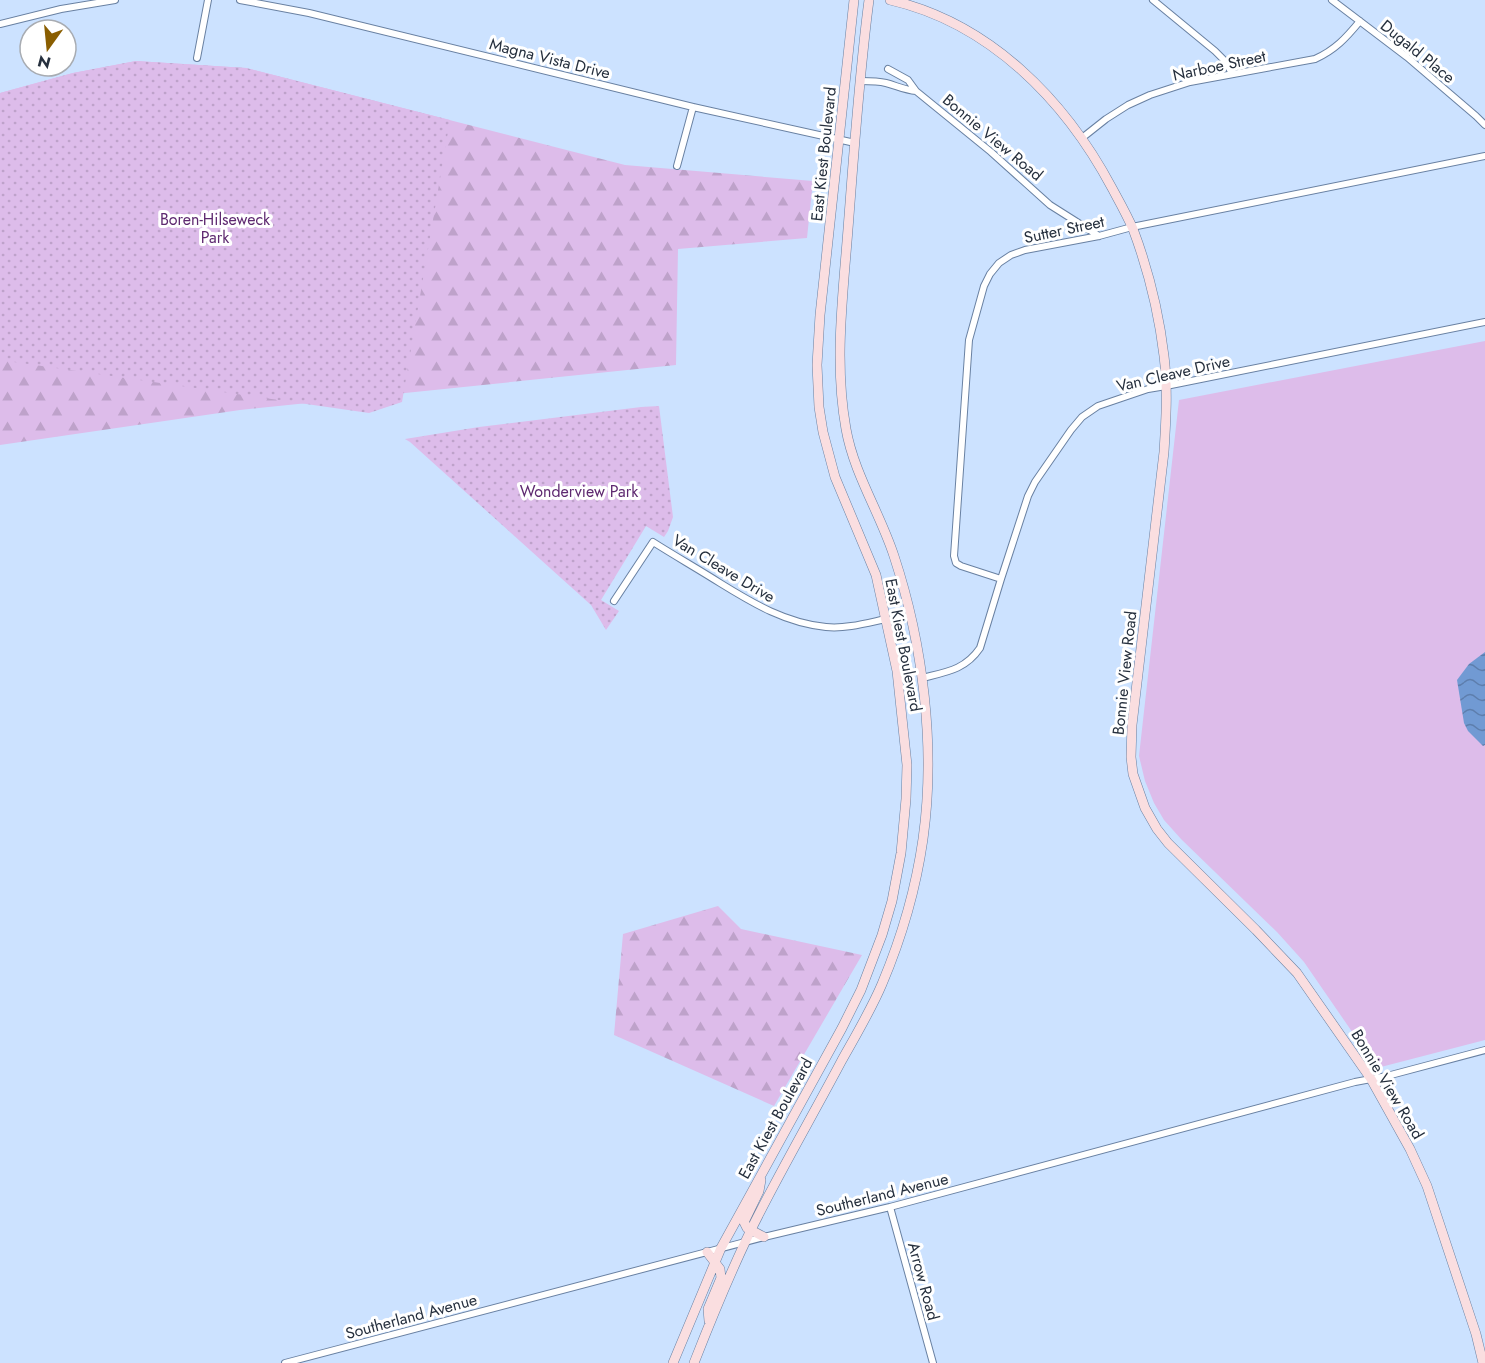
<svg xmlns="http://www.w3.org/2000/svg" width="1485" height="1363" font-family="Jost,sans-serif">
  <defs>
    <pattern id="forest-firs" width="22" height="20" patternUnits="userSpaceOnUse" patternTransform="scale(1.5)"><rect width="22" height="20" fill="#ddbcea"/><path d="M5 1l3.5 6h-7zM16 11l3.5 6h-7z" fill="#bea2ca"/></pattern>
    <pattern id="park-dots" width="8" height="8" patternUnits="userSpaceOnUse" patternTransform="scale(1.5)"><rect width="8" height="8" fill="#ddbcea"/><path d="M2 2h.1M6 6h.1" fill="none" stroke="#bea2ca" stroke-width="1.8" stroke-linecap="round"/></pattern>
    <pattern id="water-waves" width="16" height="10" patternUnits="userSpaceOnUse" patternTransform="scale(1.5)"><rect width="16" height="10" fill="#719ad3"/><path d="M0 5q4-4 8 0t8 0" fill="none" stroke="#5d7ead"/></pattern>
  </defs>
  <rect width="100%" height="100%" fill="#cce2ff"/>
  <path fill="#ddbcea" d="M1485 341V1040L1377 1068 1304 962 1277 932 1181 839 1164 820 1154 803 1145 781 1139 756 1179 400Z"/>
  <path fill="url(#forest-firs)" d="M136 61 246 68 625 165 813 181 807 238 678 249 676 365 240 410 0 445V93L73 73Z
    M718 906 741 929 862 955 774 1106 614 1035 623 934Z"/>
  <path fill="url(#park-dots)" d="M136 61 246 68 450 120 402 402 369 413 0 360V93L73 73Z
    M659 406 673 517 668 531 664 537 646 526 601 600 619 611 606 630 591 605 410 442 405 439 479 427 641 407Z"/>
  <path fill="url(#water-waves)" d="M1485 652V745L1483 746 1468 731 1464 723 1457 680 1469 664Z"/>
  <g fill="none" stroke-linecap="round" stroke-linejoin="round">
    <defs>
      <path id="street" d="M240 0 309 13 693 107 855 143
        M1153 0 1215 51 1226 62 1232 74
        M1332 0 1407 57 1476 116 1485 125
        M0 24 61 9 115 0
        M197 58 208 0
        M888 69 908 80 916 91
        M861 81C869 81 878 81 886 83 897 86 905 90 916 91L991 152 1050 205 1099 236
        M1082 138 1106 119 1128 105 1150 95 1190 82 1315 59C1335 50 1346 38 1360 21
        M677 166 693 107
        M1001 579 961 566 956 563 954 556 969 340 984 286 990 274 999 263 1011 255 1025 250 1099 236 1132 227 1485 156
        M614 601 653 542C675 556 698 569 720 583 754 604 786 623 826 627 846 629 867 623 886 619
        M922 678C946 672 965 670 980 648L1001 579 1028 496 1035 482 1071 430 1082 417 1098 406 1148 389 1166 386 1485 322
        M890 1207 933 1363
        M285 1363 764 1237 890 1207 1355 1082 1387 1076 1485 1050"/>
      <path id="secondary" d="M890 0C990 23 1065 100 1112 188 1119 201 1127 215 1133 229 1148 269 1159 314 1164 356 1168 388 1166 420 1164 452L1132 725 1131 757 1133 774 1145 808 1157 829 1168 843 1256 930 1297 973 1371 1079 1410 1149 1427 1186 1476 1334 1483 1363
        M761 1180 759 1191 744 1222 747 1228 764 1237
        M707 1252 720 1269 721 1278 708 1309 709 1321
        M673 1363 721 1248 842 1028 861 990 882 935 892 901 901 853 906 799 907 765 897 671 876 575 835 477 823 432 819 407 817 365 820 315 854 0
        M694 1363C714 1312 735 1260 760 1212 786 1161 815 1111 842 1060 856 1035 871 1010 882 984 901 939 916 888 923 839 936 747 923 644 894 556 880 513 854 474 846 429 834 363 843 295 848 229 854 152 859 76 869 0"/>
    </defs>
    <use href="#street" stroke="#6981a2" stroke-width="8"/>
    <use href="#secondary" stroke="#6981a2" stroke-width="10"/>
    <use href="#street" stroke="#fff" stroke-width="6"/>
    <use href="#secondary" stroke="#fadee0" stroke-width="9"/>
  </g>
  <g text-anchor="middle" stroke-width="6" stroke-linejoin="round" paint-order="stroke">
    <g font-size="16" fill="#26303e" stroke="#fff">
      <text transform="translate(1418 51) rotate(39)" y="6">Dugald Place</text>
      <text transform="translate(550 58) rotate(14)" y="6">Magna Vista Drive</text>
      <text transform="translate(1219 65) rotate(-12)" y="6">Narboe Street</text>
      <text transform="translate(993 137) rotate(40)" y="6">Bonnie View Road</text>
      <text transform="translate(823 154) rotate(-84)" y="6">East Kiest Boulevard</text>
      <text transform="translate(1064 229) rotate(-12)" y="6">Sutter Street</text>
      <text transform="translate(1173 373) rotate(-13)" y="6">Van Cleave Drive</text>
      <text transform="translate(724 568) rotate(31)" y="6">Van Cleave Drive</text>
      <text transform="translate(904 645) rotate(79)" y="6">East Kiest Boulevard</text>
      <text transform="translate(1124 673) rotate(-84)" y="6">Bonnie View Road</text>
      <text transform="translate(1388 1084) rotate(59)" y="6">Bonnie View Road</text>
      <text transform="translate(775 1118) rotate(-61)" y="6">East Kiest Boulevard</text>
      <text transform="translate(882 1194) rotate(-14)" y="6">Southerland Avenue</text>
      <text transform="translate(924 1281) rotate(75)" y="6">Arrow Road</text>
      <text transform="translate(411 1316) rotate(-15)" y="6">Southerland Avenue</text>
    </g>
    <g font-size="16" fill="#5e2970" stroke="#fff">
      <text x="215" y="225">Boren-Hilseweck<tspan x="215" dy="18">Park</tspan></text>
      <text x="579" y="497">Wonderview Park</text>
    </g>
  </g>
  <g transform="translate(48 48) rotate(195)"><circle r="28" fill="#ffffff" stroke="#a8acb2" stroke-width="1.5"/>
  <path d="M0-4.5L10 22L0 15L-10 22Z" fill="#8a5e01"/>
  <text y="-9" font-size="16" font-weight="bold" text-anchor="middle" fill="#26303e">N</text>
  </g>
</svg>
